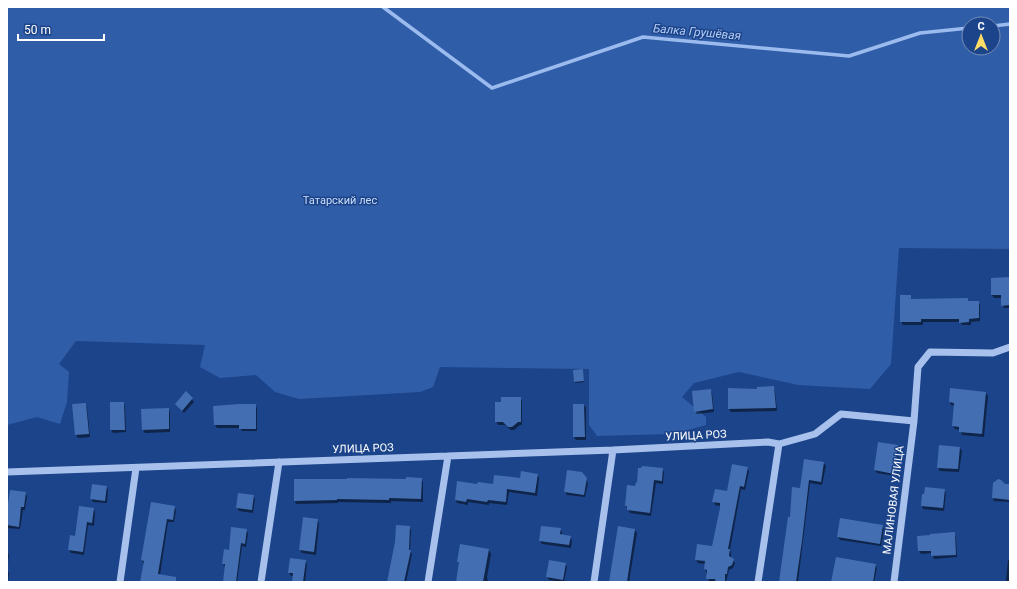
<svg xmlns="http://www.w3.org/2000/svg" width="1017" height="589" font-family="Roboto,sans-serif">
  <rect width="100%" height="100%" fill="#1c448a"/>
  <path fill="#305da8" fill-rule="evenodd" d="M7 7H1010V249L899 248 891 364 870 389 798 385 739 372 694 383 682 397 706 417V425L673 434 597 436 589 425V369L440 367 433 387 420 392 299 399 275 392 256 375 220 378 200 367 205 345 76 341 59 364 69 372 67 402 60 424 37 417 7 425ZM969 24H993V48H969Z"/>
  <path fill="#0007" d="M1010 278V308H1004L1002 305V298H994L992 295Z
    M910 296 912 300 967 299 969 302H978L980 305V321L971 322V325H962L960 322H923V325H903L901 322Z
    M583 370 584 382 575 383V381Z
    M773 387 775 391 777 411 731 412 729 409V389L758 390Z
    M951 389 986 393 988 396 984 437 962 435 960 430 955 429 953 426 955 406 951 405 950 402Z
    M710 390 712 393 714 412 697 414 695 411Z
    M186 393 194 402 184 413 176 404Z
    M520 398 522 401V425H520L514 430H511L505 425H498L496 421Z
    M124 403 125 406 126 432 113 433 111 430Z
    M86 404 87 407 90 437 78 438 76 435Z
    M255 405 257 408V431H242L240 428H217L215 425Z
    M574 405H584L586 408V440H576L574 437Z
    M168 409 170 412V432L145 433 143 430Z
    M879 443 898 446 900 449 896 476 877 473 875 470Z
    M960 448 962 451 959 472 940 471 938 468Z
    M824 463 826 466 822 485 810 483 798 582H780L791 518 800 489Z
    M747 468 749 471 745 490 741 489 730 550 731 553V558L735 563 733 568 729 570 726 582 709 581 705 569 706 564 698 563 696 560 713 547 721 506 715 505 714 501 728 492Z
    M662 469 664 472 663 484 656 483 651 516 630 513 626 506 636 487Z
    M567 474 586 479 588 483 585 497 567 495 565 492Z
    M538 475 539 478 537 496 509 492 507 505 489 503V505L468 502V505L457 503 456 500 478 485H494Z
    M421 479 423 482V502L391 501V503L338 502V503L296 504 295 501Z
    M107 487 108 490 107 503 93 502 91 498Z
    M944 490 946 493 944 511 923 509 922 506Z
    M1010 490V502L994 501 993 498Z
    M25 493 27 496 25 510H23L20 529 7 528V511Z
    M253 496 255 499 253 513 239 511 237 508Z
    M174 507 176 510 174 522H168L160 575 166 582H141L144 564 142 560Z
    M94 509 95 512 94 526 88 525 84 555 71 553 69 550Z
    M303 518 317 520 319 523 316 555 302 553 300 550Z
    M882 526 884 529 881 546 840 540 838 537Z
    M409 527 411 530 410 551 412 554 406 582H388Z
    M560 529 562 532V536L570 537 572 540 571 548 542 544 540 541Z
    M246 530 248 533 246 547 242 546 237 582H224L225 567 223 564 229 551Z
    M635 530 637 533 629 582H610Z
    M954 533 956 537 957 557 934 559 932 553 921 554 919 551 918 537Z
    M489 550 491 554 487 577 488 582H457L460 565 458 561Z
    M7 551 9 555 7 570 9 573 8 582H7Z
    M1008 560H1010V582H1007L1006 580Z
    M305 561 307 564 305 582H293L294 576H291L289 573Z
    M565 564 567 567 564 582 549 580 547 576Z
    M875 564 877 568 874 582H832Z"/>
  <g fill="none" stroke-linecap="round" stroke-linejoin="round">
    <path stroke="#9bbbee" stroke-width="3.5" d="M383 7 492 88 643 37 849 56 920 33 969 28
      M993 26 1010 24"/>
  </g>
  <path fill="#446eb2" d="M1010 277V305L1001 306V295H991V278Z
    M900 295H911V299L968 298V301H979V318L969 319V322L959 323V319H921V322H900Z
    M583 369 584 381 574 382 573 370Z
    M774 386 776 408 728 409V388L757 389V387Z
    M950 388 986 392 982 434 959 432V427L952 426 954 403 949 402Z
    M711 389 713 409 694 412 692 391Z
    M186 391 193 398 182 411 175 404Z
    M501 397H521V422H518L512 427H508L503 422H495V402H501Z
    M110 402H124L125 430H110Z
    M86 403 89 434 75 435 72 404Z
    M239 404H256V429H239V425H214L213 406Z
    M573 404H584L585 437H573Z
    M169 408V429L142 430 141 409Z
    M878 442 898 445 894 474 874 470Z
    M939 445 960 447 958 469 937 468Z
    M804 459 824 462 821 482 809 480 802 541 796 582H779L788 517H790L792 487 800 488Z
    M732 464 748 467 744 487 740 486 728 549H730L729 556 734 559 732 565 728 567 727 574H725V582H716L715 579H706L707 570 704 569 705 561 695 560 697 544 712 546 720 508V503L712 502 715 489 727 491Z
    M642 466 663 468 662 481 654 480 650 513 627 510V506H625L627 485 635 486 636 482 637 483 638 468H641Z
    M567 470 582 472 587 478 584 495 564 492Z
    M521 471 538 474 535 493 507 489 506 502 488 500 487 502 467 499 466 502 455 500 457 481 477 484 478 482 493 484 494 475 520 478Z
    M406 477 422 478 421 499 389 498V500L337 499V500L294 501V479H347V478L406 479Z
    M998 479 1001 480 1005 484H1010V500L992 498 993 483Z
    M92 484 107 486 105 501 90 499Z
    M925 487 945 489 943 508 921 506 922 494H924Z
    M10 490 26 492 24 507H21L19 527 7 525V510Z
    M238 493 254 495 252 510 236 508Z
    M151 502 175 506 173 520 167 519 158 574 176 577V582H140L144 561 141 560Z
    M79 506 94 508 92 523 87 522 83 552 68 550 70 535 75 536Z
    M303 517 318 519 314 552 299 550Z
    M840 518 883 525 880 544 837 537Z
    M396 525 410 526 409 550H411L404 582H387L395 542Z
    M541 526 561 528 560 534 571 536 569 545 539 541Z
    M618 526 635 529 627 582H609Z
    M231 527 247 529 245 544 241 543 236 582H223L225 564H222L224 549 229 550Z
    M955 532 956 555 931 556V551H918L917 536 930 535V534Z
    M460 544 489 549 483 582H456L459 562H457Z
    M836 557 876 564 873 582H831Z
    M290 558 306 560 303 582H292L293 573H288Z
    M549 560 566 563 563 580 546 577Z"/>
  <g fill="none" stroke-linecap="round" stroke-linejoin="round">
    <path stroke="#a7c1ec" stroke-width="7" d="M7 472 613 450 768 442 779 444 815 434 841 414 914 421 918 367 930 352 993 353 1010 347
      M120 582 136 468
      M261 582 279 462
      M428 582 448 456
      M594 582 613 450
      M758 582 779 444
      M894 582 914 421"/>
  </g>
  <g text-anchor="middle" stroke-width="3" stroke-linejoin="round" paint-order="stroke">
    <g font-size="11" fill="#cddef9" stroke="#1c448a">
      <text x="340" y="204">Татарский лес</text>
    </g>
    <g font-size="11" fill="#fff" stroke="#1c448a">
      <text transform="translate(696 435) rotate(-3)" y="4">УЛИЦА РОЗ</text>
      <text transform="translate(363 448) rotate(-2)" y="4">УЛИЦА РОЗ</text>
      <text transform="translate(893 500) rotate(-83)" y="4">МАЛИНОВАЯ УЛИЦА</text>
    </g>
    <g font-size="12" font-style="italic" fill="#b3ccf4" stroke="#1c448a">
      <text transform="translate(697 32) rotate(5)" y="4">Балка Грушёвая</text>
    </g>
  </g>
  <rect width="1017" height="589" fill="none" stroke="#ffffff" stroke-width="16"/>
  <g transform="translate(981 36)"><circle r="19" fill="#1c448a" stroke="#778fb9"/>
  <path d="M0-3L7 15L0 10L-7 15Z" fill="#fcdc65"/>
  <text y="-6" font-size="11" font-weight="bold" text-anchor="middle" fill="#ffffff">С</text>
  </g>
  <path d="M18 34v6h86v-6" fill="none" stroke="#ffffff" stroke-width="2"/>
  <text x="24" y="34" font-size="12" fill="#ffffff" stroke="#1c448a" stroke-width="3" paint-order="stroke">50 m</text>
</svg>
